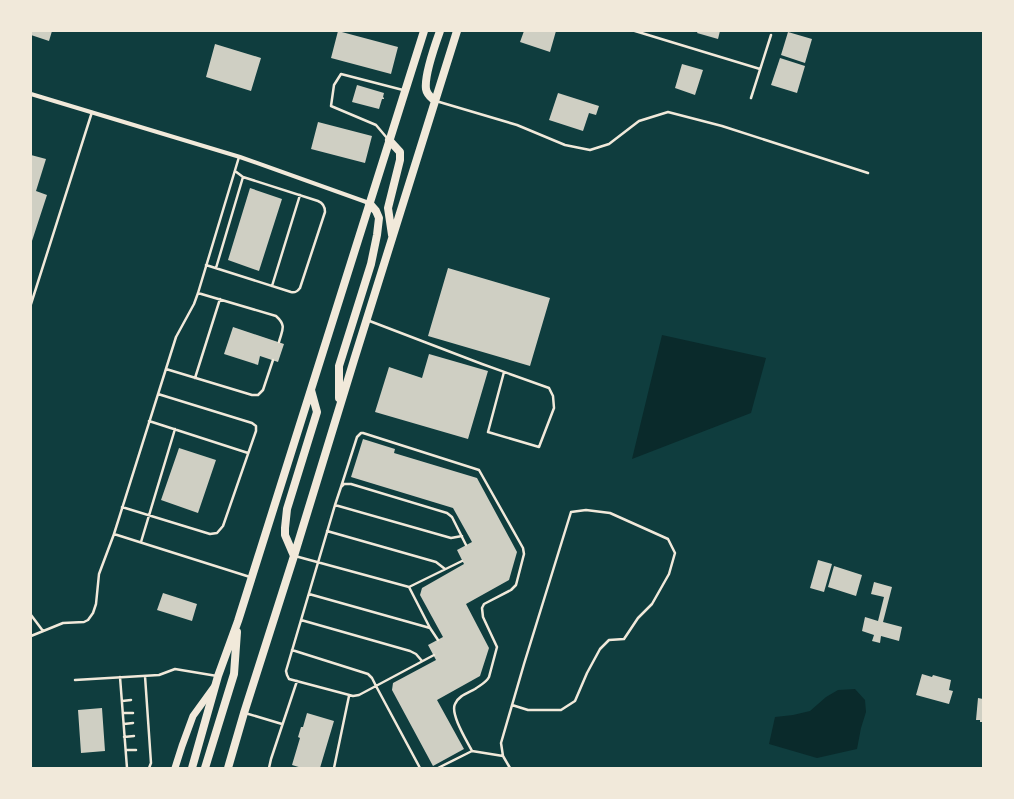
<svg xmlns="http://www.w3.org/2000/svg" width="1014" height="799" font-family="Mulish,sans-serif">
  <rect width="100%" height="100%" fill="#0f3d3e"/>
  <path fill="#0a2a2b" d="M662 335 766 358 751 413 632 459Z
    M855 689 865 700 866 712 861 728 857 749 817 758 769 744 775 717 793 715 810 711 826 697 838 690Z"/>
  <path fill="#cfcfc3" d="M31 31H52L49 41 31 35Z
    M338 31 398 47 391 74 331 58Z
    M524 31H556L550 52 520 42Z
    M698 31H720L718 39 697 33Z
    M788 32 812 39 805 63 781 55Z
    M215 44 261 58 251 91 206 77Z
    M780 58 805 66 797 93 771 85Z
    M682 64 703 70 695 95 675 88Z
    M357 85 384 93 383 97 384 98V99H382L379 109 352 102Z
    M558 93 599 106 596 115 589 113 583 131 549 120Z
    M318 122 372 136 365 163 311 149Z
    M31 155 46 159 36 191 47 195 31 244Z
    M250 188 282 199 259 271 228 260Z
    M448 268 550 298 530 366 428 336Z
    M233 327 284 344 278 362 260 356 258 365 224 354Z
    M429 354 488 371 468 439 375 412 389 367 422 378Z
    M363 439 395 449 394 453 477 478 517 552 509 580 466 604 489 648 480 676 437 700 464 749 433 766 392 690 393 683 436 660 428 645 443 637 420 595 422 588 464 564 457 550 472 542 453 508 351 477Z
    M179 448 216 460 198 513 161 500Z
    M818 560 832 564 824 592 810 588Z
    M834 566 862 575 856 596 828 587Z
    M874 582 892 587 883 622 902 627 899 641 881 636 880 643 872 641 874 635 862 631 865 617 878 621 884 597 871 594Z
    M163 593 197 604 192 621 157 610Z
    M922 674 932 677 933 675 951 680 949 690 953 691 949 704 916 695Z
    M978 698 983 699V722H980V720H976Z
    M102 708 105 751 81 753 78 710Z
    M307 713 334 721 320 768H302L292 765 300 738 298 737 301 727H303Z"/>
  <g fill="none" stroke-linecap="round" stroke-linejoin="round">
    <path stroke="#f1e9da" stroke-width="2.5" d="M635 31 760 69
      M751 98 771 35
      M436 101 517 125 565 145 590 150 609 144 639 121 668 112 722 126 868 173
      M387 138 376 125 331 106 334 85 341 74 403 90
      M206 265 291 292C295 293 297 292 300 288L325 212C325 206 323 203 318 201L243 177 235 171
      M216 268 243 177
      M272 286 300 195
      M198 293 276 316C287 326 282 330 279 342
      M31 304 92 112
      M367 320 482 364 549 388 553 396 554 408 539 447 488 432 504 372
      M166 369 252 395H258L263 390 273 360
      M195 378 220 299
      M149 421 248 453
      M341 487 357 437 361 433H363L479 470 523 548 524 554 516 585 511 590 484 604 482 608 483 617 497 647 489 677C486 683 480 685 475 689 468 693 458 696 455 704 450 714 467 741 472 751L438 768
      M335 505 451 538 462 536
      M122 507 210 534 217 533 223 526 256 431V426L252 423 158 394
      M327 531 436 562 445 569
      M114 534 250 577
      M141 542 175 429
      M295 556 409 587
      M309 594 430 628
      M31 615 43 631
      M301 620 410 651 416 654 422 661
      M31 636 63 623 84 622 88 620 93 613 96 604 99 574 114 534 176 337 194 304 198 293 239 157
      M438 640 430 628 409 587 462 561
      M292 650 368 674 372 678 376 686 420 768
      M434 655 359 695 353 696 289 679 287 675 286 671 335 505 341 487 344 484H351L447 513 452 517 466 545
      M145 676 151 763 149 768
      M120 677 127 768
      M75 680 159 675 175 669 217 676
      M122 701 131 700
      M123 713H133
      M245 713 282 724
      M124 724 133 723
      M124 737 134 736
      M126 750H136
      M472 751 503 756
      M269 768 271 759 297 681
      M334 768 349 696
      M510 768 503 756 501 743 524 664 571 512 586 510 610 513 668 539 675 553 669 574 652 604 638 618 624 639 609 640 600 649 587 673 575 701 561 710H528L512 705"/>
    <path stroke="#f1e9da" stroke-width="4" d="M31 94 240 157 369 203"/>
    <path stroke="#f1e9da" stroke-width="7" d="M175 768 182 746 193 716 214 687"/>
    <path stroke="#f1e9da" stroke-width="8" d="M435 101C431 97 427 95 426 89 424 75 435 45 440 31
      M389 140 400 152V160L388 208 392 235
      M339 398V366L371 264 377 235 379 218 376 211 369 203
      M294 556 285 535V528L287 509 317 412 311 390
      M192 768 218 676 238 621 424 31
      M205 768 234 674 237 632
      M228 768 244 713 294 556 354 360 457 31"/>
  </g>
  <rect width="1014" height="799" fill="none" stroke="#f1e9da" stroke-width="64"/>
</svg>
